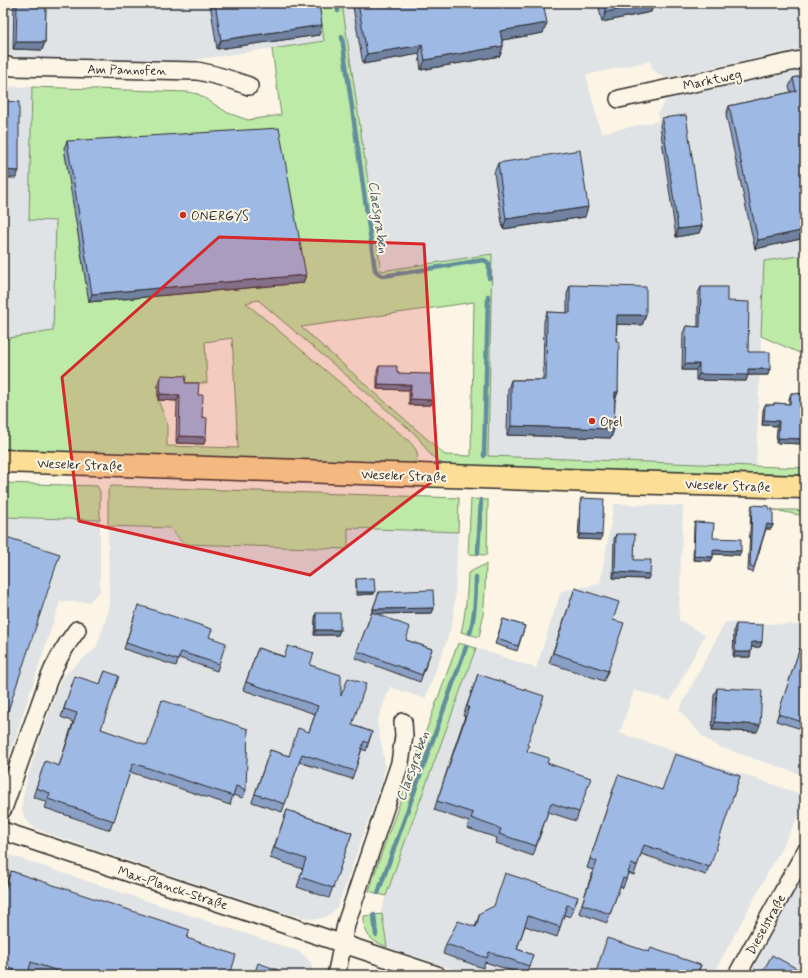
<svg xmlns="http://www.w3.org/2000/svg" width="808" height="978" font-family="Mynerve,sans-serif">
  <rect width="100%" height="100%" fill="#fcf5e5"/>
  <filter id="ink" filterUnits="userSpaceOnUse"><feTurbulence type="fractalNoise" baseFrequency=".025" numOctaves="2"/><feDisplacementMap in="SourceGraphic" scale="8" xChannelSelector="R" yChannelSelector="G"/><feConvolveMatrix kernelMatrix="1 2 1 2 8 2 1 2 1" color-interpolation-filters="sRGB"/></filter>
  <g filter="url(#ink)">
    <path fill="#e0e3e5" d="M3 3H319L325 41 185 61 20 58 12 56 3 50Z
      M342 3H805V48L664 78 652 69 650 61 586 75 601 133 658 121V112L667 99 805 69V255L764 261 756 466 488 456 492 254 381 271Z
      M3 86 32 87 29 220 56 221 53 331 3 339Z
      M614 504 683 506 679 620 705 635 670 701 634 690 620 733 798 793 805 798V804L713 975H471L387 947 381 911 401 853 476 648 536 668 561 591 600 584Z
      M3 517 100 520V591L89 602H60L3 775Z
      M108 526 170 528 184 544 348 549V528L458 532 455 598 453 619 446 643 425 699 390 687 377 722 384 758 385 770 382 782 362 838 342 895 337 907 332 913 326 917 319 919H310L285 913 46 833 34 828 28 822 24 816 22 810V802L28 775 57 689 63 677 72 668 96 648 109 610Z
      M725 622 805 625V776L720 747 710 742 702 736 679 710Z
      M3 853 298 951 305 956 311 963 313 971V975H3Z
      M805 872V975H749L773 930Z"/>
    <path fill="#bdeaa7" stroke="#748a69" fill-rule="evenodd" d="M319 3H342L381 271 492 254 488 456 805 468V475L448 466C430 460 427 448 415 434L258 300 246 303 409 441C417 450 423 457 410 466L3 451V339L53 331 56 221 29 220 32 87 188 92 198 94 228 113 248 120 281 115 272 49 324 41ZM474 302 471 456 445 455 301 327ZM232 338 238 448 167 446V423L158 400V382L207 383 205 342Z
      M805 255V353L804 355 761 336 764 261Z
      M3 483 97 486 100 491V520L3 517Z
      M111 486 459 498 458 532 348 528V549L184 544 170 528 108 526V491Z
      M471 499 488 500 487 555 468 554Z
      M774 510H795L805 512V516Z
      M486 564C485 588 485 613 479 637L461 632C466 613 467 593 468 573Z
      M458 643 476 648 473 656 401 853 386 896 369 891 384 846Z
      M382 914 387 947C379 943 369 940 366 931 364 927 364 922 364 918V916Z"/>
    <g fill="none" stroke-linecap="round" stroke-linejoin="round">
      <path stroke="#628d9c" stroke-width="4.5" d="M337 3 338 11
        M342 37 375 270 379 274 384 276 483 260 486 261 489 264V278
        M484 456 488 296
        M478 552 481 500
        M470 633C475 615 476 596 476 577
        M378 893 466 647
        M374 915 376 935"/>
      <defs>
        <path id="minor" d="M3 65 13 67 197 71C215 74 232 80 249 86
          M619 99 805 59
          M3 809 48 681C55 663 65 646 77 630
          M3 831 437 975
          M336 975C341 957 342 939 347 921L400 763 404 736 403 722
          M737 975 805 852"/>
        <path id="major" d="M3 461 623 482 805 487"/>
      </defs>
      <use href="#minor" stroke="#2b2b2b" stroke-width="20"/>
      <use href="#major" stroke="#2b2b2b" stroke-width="25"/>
      <use href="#minor" stroke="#fcf5e5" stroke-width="17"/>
      <use href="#major" stroke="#fcde96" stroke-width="22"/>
    </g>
    <path fill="#899fc5" stroke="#2b2b2b" d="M14 3H46L45 42 42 50 13 49Z
      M210 3H319V35L217 49Z
      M354 3H543V33L502 40 503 46 500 56 421 70 419 54 363 64 353 7Z
      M598 3H654L651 12 602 22Z
      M805 75V238L755 249 726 115 729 106 791 92 789 87 793 78Z
      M662 118 702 226 699 233 676 237 660 126Z
      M67 141 306 275 303 283 89 302 64 148Z
      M498 163 585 217 503 229 494 173Z
      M570 285 646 315 642 325 617 324 616 341 618 392 615 400 614 429 611 438 507 435 508 389 511 380H543L544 321 547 312 567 313V294Z
      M701 287 727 301 748 352 768 375H748L746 381 696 380V370H682L683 333 686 326 698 327V293Z
      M379 366 431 385 433 400 431 405H409V390L377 389V371Z
      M161 375 185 383 198 395 202 417 204 444 176 443 177 401 158 400V382Z
      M791 393 805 394V444L776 443 777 426 762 425 763 410 765 405H773L774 403 789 404V399Z
      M581 498 601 540 578 539 580 504Z
      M752 505 769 509 773 525 771 529H766L753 572 748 571 751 510Z
      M695 522 713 538 740 555 713 554V557L711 561 693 560 694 526Z
      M616 534 634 560 648 579 613 578 614 539Z
      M356 579 374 594 356 595Z
      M575 588 613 620 608 671 604 681 549 663Z
      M379 592 434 608 432 613 376 614 406 640 432 649 420 682 355 658Z
      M136 611 209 637 219 664 217 671 179 658 176 666 124 649Z
      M316 613 340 630 338 635H314L315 618Z
      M503 619 525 626 517 651 495 644Z
      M736 624 762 642 760 647H751L750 657H733L734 629Z
      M258 648 310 665 341 696 352 725 372 732 366 751 362 749 352 779 299 762 282 812 252 802 270 750 289 756 309 732 315 714 243 690Z
      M800 648 805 650V730L776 721Z
      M105 671 101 729 246 790 243 798 233 795 230 805 130 772 110 830 45 808 47 802 33 797 42 770 59 766 73 722 61 717 72 684H100Z
      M478 674 527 745V751L547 763 579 812 576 821 548 812 533 856 496 843 497 838 467 828 469 822 434 810 465 716H463Z
      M717 688 757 732 712 730 714 695Z
      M740 776 706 875 641 854 634 875 628 873 623 888 620 886 607 923 579 913 593 870 587 868 615 784 662 790Z
      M287 810 352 833 329 898 297 887 303 869 270 858Z
      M11 871 187 938 230 975H42L29 971 27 975H3V894Z
      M578 897 570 917 564 915 557 937 525 926 517 949 533 955 526 975H524L485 962 483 968 443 954 446 944 475 927 480 913Z
      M805 913V928L800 925Z"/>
    <path fill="#6f82a0" stroke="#2b2b2b" d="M651 3H654L651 12 602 22 606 12Z
      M547 23 543 33 497 41 500 31Z
      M322 25 319 35 217 49 221 40Z
      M16 42H45L42 50 13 49Z
      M422 45 419 54 363 64 367 54Z
      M503 46 500 56 421 70 425 60Z
      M3 170 19 171 16 178H3Z
      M588 207 585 217 503 229 506 219Z
      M702 226 699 233 676 237 678 229Z
      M805 230V238L755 249 758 240Z
      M306 275 303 283 89 302 92 294Z
      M617 315H646L642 325 614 324Z
      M685 364H699L696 370H682Z
      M748 369H770L768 375H748L746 381 696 380 699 374Z
      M378 384 411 385 409 390 377 389Z
      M615 392H618L615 401Z
      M160 394 180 395 177 401 158 400Z
      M410 399 433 400 431 405H409Z
      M764 420 779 421 777 426 762 425Z
      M511 426 614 429 611 438 507 435Z
      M179 436 206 437 204 444 176 443Z
      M778 438 805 439V444L776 443Z
      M767 524 773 525 771 529H765Z
      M580 534 602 535 601 540 578 539Z
      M713 550 741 551 740 555 711 554Z
      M694 556 713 557 711 561 693 560Z
      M615 572 650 574 648 579 613 578Z
      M357 592H375L374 594 356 595Z
      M434 608 432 613 371 614 373 609Z
      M316 630H340L338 635H314Z
      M752 642H762L760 647H750Z
      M735 652H751L750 657H733Z
      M715 722 760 725 757 732 712 730Z
      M701 965 697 975H696Z"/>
    <path fill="#9fb9e5" stroke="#2b2b2b" d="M17 3H46L45 42H16Z
      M215 3H319L322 25 221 40Z
      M358 3H543L547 23 500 31 503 46 425 60 422 45 367 54Z
      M604 3H651L606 12Z
      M805 75V230L758 240 729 106 796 91 793 78Z
      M3 101 19 102V171L3 170Z
      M686 115 702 226 678 229 662 118Z
      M279 128 306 275 92 294 67 141Z
      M580 150 588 207 506 219 498 163Z
      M570 285 646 287V315H617L616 341H619L618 392H615L614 429 511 426V380H546L547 312 570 313Z
      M701 287H727V301L749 302 748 352H770V369H748V375L699 374V364H685L686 326 700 327Z
      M379 366H397V373L431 374V385H433V400L410 399 411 385 378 384Z
      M161 375 186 376 185 383H199L198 395H203L202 417 207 418 206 437 179 436 180 395 160 394Z
      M791 393 805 394V439L778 438 779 421 764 420 765 405H774V403L790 404Z
      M581 498 604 499 602 535 580 534Z
      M752 505 769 506V509H773V525L767 524 754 567H750Z
      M695 522 714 523 713 538 741 539V551L713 550V557L694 556Z
      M616 534H635L634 560H651L650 574 615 572Z
      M3 536 60 554 3 726Z
      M374 578 375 592H357L356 579Z
      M575 588 619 602 613 620 624 623 608 671 553 653Z
      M433 590 434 608 373 609 379 592Z
      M138 605 212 629 209 637 226 643 219 664 181 652 178 660 126 643Z
      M372 612 410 627 406 640 432 649 422 675 357 651Z
      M316 613H340V630H316Z
      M503 619 525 626 518 646 497 639Z
      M736 624 763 625 762 642H752L751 652H735Z
      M288 646 295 648V647L314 653 310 665 341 675V696L348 678 366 684 352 725 372 732 368 743 364 741 355 771 302 754 285 804 255 794 270 750 289 756 298 728 309 732 318 706 246 682 258 648 284 657Z
      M800 648 805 650V723L778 714Z
      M105 671 119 676 101 729 147 745 162 700 248 729 246 790 236 786 233 796 133 763 114 821 48 799 50 793 36 788 45 761 59 766 77 713 64 709 75 676 100 684Z
      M478 674 544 696 527 745 529 746 527 751 549 758 547 763 591 778 579 812 551 803 536 846 499 834 501 829 471 818 473 813 437 801 469 707 467 706Z
      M717 688 762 690 760 725 715 722Z
      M675 754 740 776 710 867 644 845 637 866 631 864 626 879 623 878 610 914 582 904 597 861 590 859 618 775 662 790Z
      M287 810 352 833 333 888 300 877 306 859 274 848Z
      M11 871 190 930 187 938 236 955 230 975H70L31 962 28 974 3 966V895Z
      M505 873 578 897 574 908 567 905 560 927 528 916 517 949 533 955 529 966 489 952 487 958 446 944 458 921 476 927 480 913 494 906Z
      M805 913V920L802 918Z
      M607 938 649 952 651 948 701 965 696 975H595Z
      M772 955 805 973V975H765L762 973Z
      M258 963 278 970 277 975H254Z"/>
  </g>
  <path fill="#d62828" fill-opacity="0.2" stroke="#d62828" stroke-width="3" stroke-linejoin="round" d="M219 237 424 244 438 477 310 575 79 521 62 377Z"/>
  <g fill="#c8321e" stroke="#fcf5e5" stroke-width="1.5">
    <circle cx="183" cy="215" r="4"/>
    <circle cx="592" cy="421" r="4"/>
  </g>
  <g text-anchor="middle" stroke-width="4" stroke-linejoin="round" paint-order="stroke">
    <g font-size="13" fill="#2b2b2b" stroke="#fcf5e5">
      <text transform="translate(127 69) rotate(1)" y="5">Am Pannofen</text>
      <text transform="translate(712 79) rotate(-12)" y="5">Marktweg</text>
      <text transform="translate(80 464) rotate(2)" y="5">Weseler Straße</text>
      <text transform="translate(404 475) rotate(2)" y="5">Weseler Straße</text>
      <text transform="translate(728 485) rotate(2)" y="5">Weseler Straße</text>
      <text transform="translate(173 887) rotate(18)" y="5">Max-Planck-Straße</text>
      <text transform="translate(765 924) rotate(-61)" y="5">Dieselstraße</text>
    </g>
    <g font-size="13" fill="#2b2b2b" stroke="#fcf5e5" text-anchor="start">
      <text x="191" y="220">ONERGYS</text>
      <text x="600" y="426">Opel</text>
    </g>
    <g font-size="14" font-style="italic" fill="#465c63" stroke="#fcf5e5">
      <text transform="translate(379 217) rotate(82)" y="5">Claesgraben</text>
      <text transform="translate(412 766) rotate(-70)" y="5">Claesgraben</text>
    </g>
  </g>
  <rect width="808" height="978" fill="none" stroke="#fcf5e5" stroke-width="16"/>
  <rect x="8" y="8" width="792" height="962" fill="none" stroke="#2b2b2b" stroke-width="1.5" filter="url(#ink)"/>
</svg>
